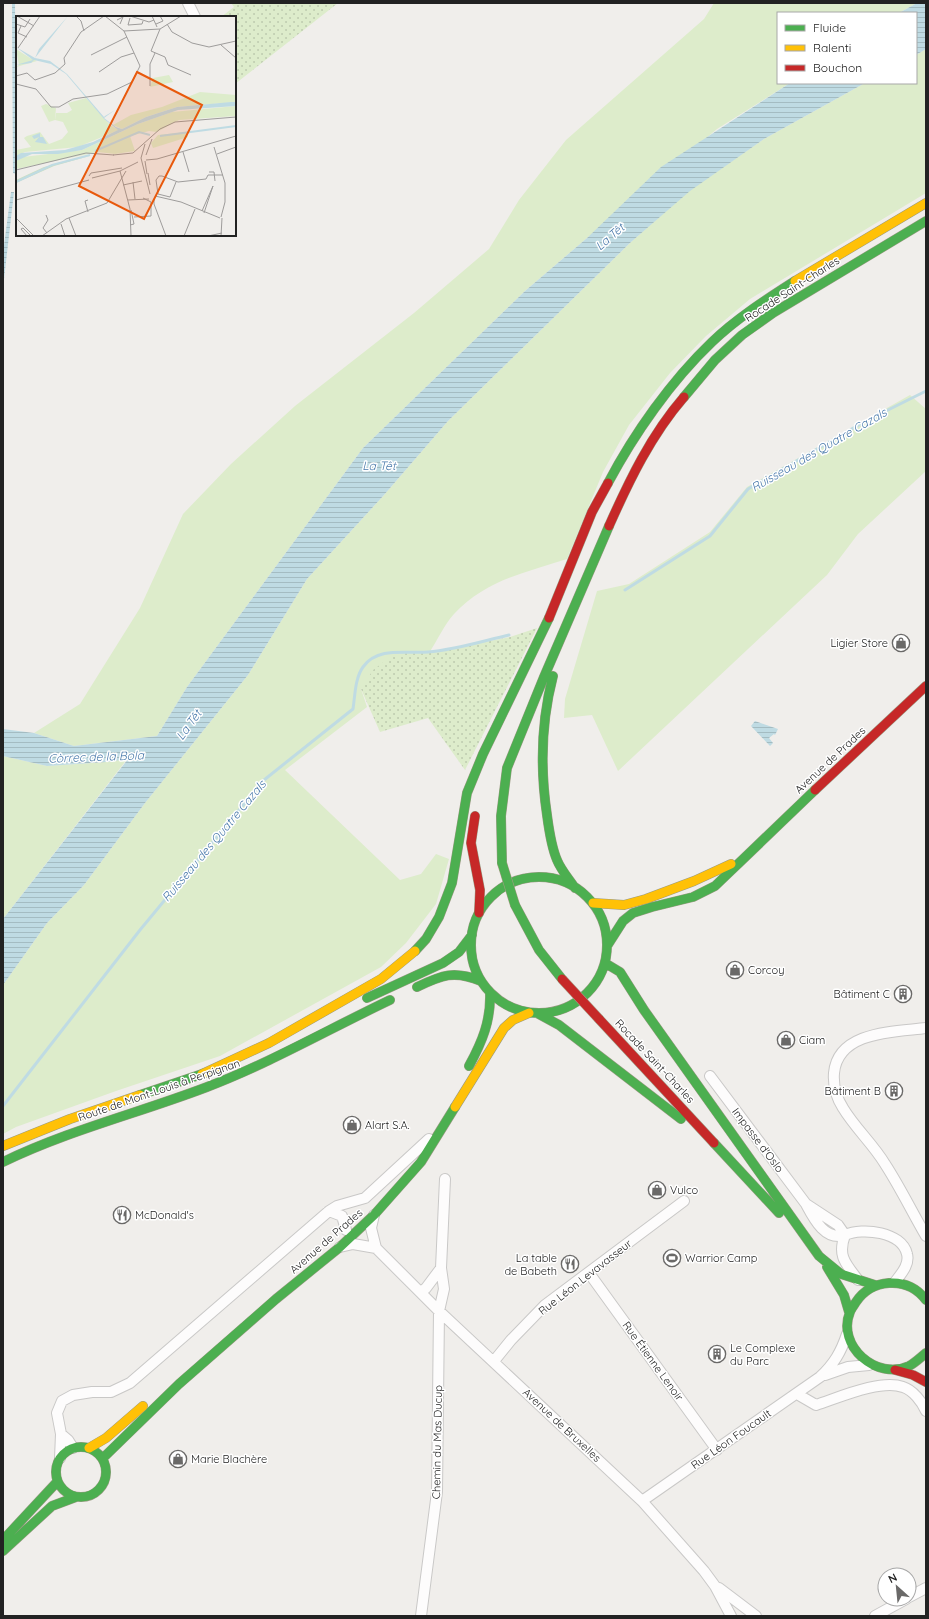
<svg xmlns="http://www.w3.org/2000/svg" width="929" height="1619" font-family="Quicksand,sans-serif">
  <defs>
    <pattern id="garden-dots" width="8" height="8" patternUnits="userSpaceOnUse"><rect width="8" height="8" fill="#ddeccb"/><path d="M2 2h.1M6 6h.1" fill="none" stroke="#bdcaae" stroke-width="1.8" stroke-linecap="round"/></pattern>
    <pattern id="water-rules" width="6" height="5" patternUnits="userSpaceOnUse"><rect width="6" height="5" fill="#bfdbe3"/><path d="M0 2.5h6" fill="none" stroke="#a4bcc2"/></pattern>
  </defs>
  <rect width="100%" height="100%" fill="#f0eeeb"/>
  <path fill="#ddeccb" d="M714 3H917L899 13H778V83H790L717 129 587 238 525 291 363 448 187 687 157 736 74 746 34 733 80 704 140 608 183 514 231 464 295 406 414 313 489 249 519 200 566 140 704 19Z
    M926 49V193L750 299 706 336 670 373 629 425 603 472 567 559C524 573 486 580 454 614 444 625 437 641 429 653L409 652 361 689 367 707 285 770 400 880 421 874 436 854 449 859 436 904 406 943 381 967 220 1056 116 1091 16 1127 3 1134V985L47 923 84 885 145 803 248 675 307 579 384 495 448 421 631 242 690 190 764 139 865 83H916V55Z
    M910 395 926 409V471L858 534 827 575 618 771 592 715 564 718 565 699 597 591 629 584 710 532 747 487Z
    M3 756 47 766 106 762 128 758 3 919Z"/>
  <path fill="url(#garden-dots)" d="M231 3H338L235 84V17H221L234 7Z
    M537 628 465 770 428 718 380 732 361 689 373 670 389 658 409 652 429 653 510 637Z"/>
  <path fill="url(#water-rules)" d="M12 3H15L16 174 13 173Z
    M917 3H926V49L916 55V13H899Z
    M790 83H865L764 139 690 191 631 242 448 421 384 495 307 579 248 675 145 803 84 885 47 923 3 985V919L128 759 106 762 47 766 3 756V729L34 733 74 746 157 736 187 687 363 448 525 291 587 238 661 167Z
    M11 192H14L3 288V253Z
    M755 721 778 729 775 735 774 734 769 738 773 743 770 746 751 726Z"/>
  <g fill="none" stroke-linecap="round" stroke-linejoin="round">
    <path stroke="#bfdbe3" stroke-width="3" d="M625 590 710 536 748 489 862 423 926 391
      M3 1106 140 930 264 780 353 709C355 696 355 678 363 667 378 646 407 654 428 652 455 650 483 641 509 635"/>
    <defs>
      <path id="street" d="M188 3 195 17
        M926 1028C894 1032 838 1031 834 1073 833 1086 836 1097 843 1108 855 1128 873 1144 885 1164 900 1187 912 1212 926 1236
        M710 1076 806 1204
        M806 1204 838 1225 845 1235C825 1241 814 1219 806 1204Z
        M329 1211 342 1216 346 1230
        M374 1215 371 1228 376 1248 439 1311 642 1501 704 1571 715 1586 731 1616
        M340 1247 353 1244 376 1248
        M589 1273 717 1450
        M858 1280C846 1264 837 1256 845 1235 863 1227 902 1232 907 1254 910 1265 900 1275 895 1282
        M421 1292 426 1288 441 1268
        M494 1361 511 1340 545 1305 684 1201
        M825 1375 848 1367 869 1365
        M797 1394 816 1405C838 1398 880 1379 903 1387 913 1390 922 1402 926 1411
        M61 1434 68 1440 73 1448
        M60 1458 61 1434 57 1413 62 1401 73 1395 92 1392H111L130 1383 329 1211 337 1206 365 1198 429 1139
        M642 1501 820 1377C834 1364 841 1352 847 1334
        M719 1588 756 1616
        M909 1597 926 1588
        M421 1616 437 1492 439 1311 444 1289 441 1268 445 1179
        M875 1616 906 1599"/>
      <path id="fast" d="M684 397 715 360 742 335 773 313 926 221
        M608 483C634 434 671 381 712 342 737 318 767 299 795 281
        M553 676C541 722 540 768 547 815 549 830 551 846 557 860 561 870 569 879 575 888
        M507 768 544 677 609 526
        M502 863 501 816 507 768
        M471 945a68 68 0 1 1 136 0a68 68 0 1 1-136 0Z
        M515 905 539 950 562 979
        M607 946 623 921 633 913 652 907 693 897 715 886 815 790
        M415 951 426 939 439 917 452 883 467 793 483 754 549 618
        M605 963 620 972 644 1010 819 1256 841 1274 875 1285
        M417 987C442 975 454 970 481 981
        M367 998 443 963 459 952 472 935
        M537 1013 559 1025 681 1119
        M469 1066C482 1042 491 1021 490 993
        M140 1095 211 1071
        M714 1143 779 1213
        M3 1162C69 1130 139 1113 207 1087 270 1063 329 1029 390 1000
        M827 1267 844 1295 849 1312
        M926 1300C917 1288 904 1282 889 1283 875 1284 864 1290 856 1302 854 1305 851 1309 850 1312 836 1346 877 1381 909 1366 915 1363 921 1357 926 1353
        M56 1472a25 25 0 1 1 50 0a25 25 0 1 1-50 0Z
        M103 1458 179 1384 276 1299 340 1247 374 1215 421 1162 455 1107
        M3 1540 57 1482
        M3 1551 52 1506 76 1497"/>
      <path id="slow" d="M795 281 926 203
        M593 903 624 905 646 899 694 881 731 864
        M202 1074 269 1043 381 979 415 951
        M455 1107 504 1028 513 1020 529 1013
        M3 1146 70 1119 140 1095
        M89 1448 106 1438 143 1406"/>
      <path id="jam" d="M609 526C629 481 651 435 684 397
        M549 618 592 512 608 483
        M815 790 926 686
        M475 816 471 843 480 890 479 913
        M599 1019 714 1143
        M895 1370 913 1375 926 1382"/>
    </defs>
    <use href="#street" stroke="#c9c8c7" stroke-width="12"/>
    <use href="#fast" stroke="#999a82" stroke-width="10"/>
    <use href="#slow" stroke="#999a82" stroke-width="10"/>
    <use href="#jam" stroke="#999a82" stroke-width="10"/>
    <use href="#street" stroke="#fdfcfc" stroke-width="10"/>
    <use href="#fast" stroke="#4caf50" stroke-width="9"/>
    <use href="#slow" stroke="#ffc107" stroke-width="9"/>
    <use href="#jam" stroke="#c62828" stroke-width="9"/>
    <defs>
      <path id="fast-bridge" d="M502 863 515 905"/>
      <path id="jam-bridge" d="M562 979 599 1019"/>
    </defs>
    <use href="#fast-bridge" stroke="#a79c86" stroke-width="10" stroke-linecap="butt"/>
    <use href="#jam-bridge" stroke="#a79c86" stroke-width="10" stroke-linecap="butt"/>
    <use href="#fast-bridge" stroke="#4caf50" stroke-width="9"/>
    <use href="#jam-bridge" stroke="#c62828" stroke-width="9"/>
  </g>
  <defs>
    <symbol id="shop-ring" viewBox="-11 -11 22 22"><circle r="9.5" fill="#fff" stroke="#6a6968" stroke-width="1.5"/><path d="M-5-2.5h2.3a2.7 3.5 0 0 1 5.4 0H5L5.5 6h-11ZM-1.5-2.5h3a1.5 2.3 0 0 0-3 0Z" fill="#6a6968"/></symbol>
    <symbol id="building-ring" viewBox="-11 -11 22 22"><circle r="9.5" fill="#fff" stroke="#6a6968" stroke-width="1.5"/><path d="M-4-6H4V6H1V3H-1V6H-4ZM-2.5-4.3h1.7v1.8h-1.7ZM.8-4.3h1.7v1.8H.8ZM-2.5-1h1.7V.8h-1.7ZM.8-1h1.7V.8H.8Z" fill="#6a6968"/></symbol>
    <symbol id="restaurant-ring" viewBox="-11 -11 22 22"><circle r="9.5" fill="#fff" stroke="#6a6968" stroke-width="1.5"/><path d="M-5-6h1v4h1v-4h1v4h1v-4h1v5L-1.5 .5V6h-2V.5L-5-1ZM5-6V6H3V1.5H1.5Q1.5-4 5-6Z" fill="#6a6968"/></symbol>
    <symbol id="stadium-ring" viewBox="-11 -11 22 22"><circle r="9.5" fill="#fff" stroke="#6a6968" stroke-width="1.5"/><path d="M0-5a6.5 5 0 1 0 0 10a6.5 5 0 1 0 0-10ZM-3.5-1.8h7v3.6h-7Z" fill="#6a6968"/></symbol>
  </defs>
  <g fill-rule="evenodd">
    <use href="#shop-ring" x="891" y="633" width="20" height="20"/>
    <use href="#shop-ring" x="725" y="960" width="20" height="20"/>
    <use href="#building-ring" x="893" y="984" width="20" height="20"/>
    <use href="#shop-ring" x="776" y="1030" width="20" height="20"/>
    <use href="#building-ring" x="884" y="1081" width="20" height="20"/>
    <use href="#shop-ring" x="342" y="1115" width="20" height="20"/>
    <use href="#shop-ring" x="647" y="1180" width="20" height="20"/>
    <use href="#restaurant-ring" x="112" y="1205" width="20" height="20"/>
    <use href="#stadium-ring" x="662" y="1248" width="20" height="20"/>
    <use href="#restaurant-ring" x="560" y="1254" width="20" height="20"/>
    <use href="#building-ring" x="707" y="1344" width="20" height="20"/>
    <use href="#shop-ring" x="168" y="1449" width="20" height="20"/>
  </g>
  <g text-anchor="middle" stroke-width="3" stroke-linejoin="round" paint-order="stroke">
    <g font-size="11" fill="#222" stroke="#fff">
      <text transform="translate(792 289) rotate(-33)" y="4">Rocade Saint-Charles</text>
      <text transform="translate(830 760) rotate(-43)" y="4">Avenue de Prades</text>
      <text transform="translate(655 1061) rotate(47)" y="4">Rocade Saint-Charles</text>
      <text transform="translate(159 1090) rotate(-19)" y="4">Route de Mont-Louis à Perpignan</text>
      <text transform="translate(758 1140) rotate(53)" y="4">Impasse d'Oslo</text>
      <text transform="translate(326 1241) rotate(-41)" y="4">Avenue de Prades</text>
      <text transform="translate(585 1277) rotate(-38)" y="4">Rue Léon Levavasseur</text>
      <text transform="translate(653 1361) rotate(54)" y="4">Rue Étienne Lenoir</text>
      <text transform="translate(562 1425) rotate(43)" y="4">Avenue de Bruxelles</text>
      <text transform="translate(731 1439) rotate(-35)" y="4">Rue Léon Foucault</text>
      <text transform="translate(437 1442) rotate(-89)" y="4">Chemin du Mas Ducup</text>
    </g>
    <g font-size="11" fill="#222" stroke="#fff" text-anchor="start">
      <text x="888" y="647" text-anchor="end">Ligier Store</text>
      <text x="748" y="974">Corcoy</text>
      <text x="890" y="998" text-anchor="end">Bâtiment C</text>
      <text x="799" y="1044">Ciam</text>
      <text x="881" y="1095" text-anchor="end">Bâtiment B</text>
      <text x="365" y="1129">Alart S.A.</text>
      <text x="670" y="1194">Vulco</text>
      <text x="135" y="1219">McDonald's</text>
      <text x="557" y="1262" text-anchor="end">La table<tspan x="557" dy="13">de Babeth</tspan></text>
      <text x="685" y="1262">Warrior Camp</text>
      <text x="730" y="1352">Le Complexe<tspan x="730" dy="13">du Parc</tspan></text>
      <text x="191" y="1463">Marie Blachère</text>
    </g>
    <g font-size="12" font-style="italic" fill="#4a7aab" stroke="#fff">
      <text transform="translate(610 237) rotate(-41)" y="4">La Têt</text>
      <text transform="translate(819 450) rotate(-30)" y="4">Ruisseau des Quatre Cazals</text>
      <text x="379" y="470">La Têt</text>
      <text transform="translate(189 725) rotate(-54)" y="4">La Têt</text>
      <text transform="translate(96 757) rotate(-2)" y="4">Còrrec de la Bola</text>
      <text transform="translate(214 841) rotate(-50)" y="4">Ruisseau des Quatre Cazals</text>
    </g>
  </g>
  <g transform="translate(16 16)">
    <rect width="220" height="220" fill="#f0eeeb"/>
    <path d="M0 33 14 42 21 45 0 51 3 49ZM184 76 220 79V86L161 91 130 101 106 113 97 109 115 99 146 91ZM70 82 94 109 103 114 62 131 9 136 0 140V134L15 131 8 122 11 120 24 116 33 128 46 123 52 116 47 106 39 104 40 97H51L56 94 52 87ZM220 90V100L163 104 141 116 133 115 114 120 119 135 99 138 82 136 0 153V145L7 141 66 134 122 108 156 96ZM171 116 172 121 137 132 135 127 142 119Z" fill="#ddeccb"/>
    <path d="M77 139 38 150 0 167V164L28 151Z" fill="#cbdec1"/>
    <path d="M153 59 157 66 134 71 137 62ZM30 88 40 92 39 104 33 106 25 90Z" fill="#ddeccb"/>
    <path d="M52 0 19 42 34 45 51 58 88 101 89 100 99 94 107 83 99 94 88 102 100 111 106 113 130 101 161 91 215 86H220V90L162 94 122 108 66 134 42 138H16L0 145V140L5 137 49 134 77 126 102 114 88 103 50 58 35 48 18 44 15 47 0 49 17 44 0 31 19 42 23 33ZM24 117V121H27L31 128 19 126 23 121 18 123 16 120Z" fill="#bfdbe3"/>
    <path fill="none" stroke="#bfdbe3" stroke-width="2" d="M144 120 220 110M79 135 123 116 134 119M0 166 36 149 74 139"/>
    <path fill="none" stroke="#9e9c9b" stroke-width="1" d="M1 0 18 10M60 0 65 5 68 15M89 0 108 15M114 0 133 6 138 4M136 0 141 11M114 2 112 9 126 8 127 5M101 4 107 1 104 8M0 8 9 11 14 3M140 8 147 5 144 0M151 8 156 16 176 27 193 31 220 25M5 10 2 17 11 21M144 13 135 35 149 41 152 49 175 59M108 15 144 13 165 0M205 29 220 42M2 32 24 0M75 39 111 21M83 56 105 41 118 37M0 60 11 57 19 64 39 57 49 48 48 42 65 16 88 0M0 68 20 73 35 91H43L57 83 91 78 116 66 124 50 108 15M134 70V48L139 37M129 128 125 142 134 178M198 131 209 167V186L205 201M167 136 173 156M201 138 220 131M97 139 117 137 144 113 159 106 220 101M130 139 136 123M130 144 141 143 220 120M129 145 131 158M0 154 70 137 98 139M104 155 114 193 115 220M193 156H198L199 165M132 157 134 169M73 160 75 157 106 152M76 162 104 155 122 146M190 163 192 159H207M117 166 119 183M160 166 154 181 142 178 140 164 143 160H146L162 166 190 163M107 169 126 165M139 180 165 186 204 202M138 183V188L150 220M0 184 73 164M72 184 69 185 72 196M112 184 133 183M186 195 197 170 188 197M30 199 32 204 27 212 31 217M118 201 135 200V186L127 182M0 202 18 220M53 202 60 220M45 208 49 220M114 209 118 208 115 194M11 220 5 213 7 212 15 220M26 220 50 203 91 187 110 155M168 220 179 193M192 220 206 217M205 220 206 202"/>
    <path fill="#e8590c" fill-opacity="0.15" stroke="#e8590c" stroke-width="2" d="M121 56 186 89 128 203 63 170Z"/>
    <rect width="220" height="220" fill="none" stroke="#222" stroke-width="2"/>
  </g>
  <rect width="929" height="1619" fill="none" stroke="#222222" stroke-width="8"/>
  <rect x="777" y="12" width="140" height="72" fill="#ffffff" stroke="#a7a7a7"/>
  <rect x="785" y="25" width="20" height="6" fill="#4caf50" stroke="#a7a7a7"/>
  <text x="813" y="32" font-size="12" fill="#222222">Fluide</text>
  <rect x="785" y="45" width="20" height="6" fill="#ffc107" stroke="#a7a7a7"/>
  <text x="813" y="52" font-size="12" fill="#222222">Ralenti</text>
  <rect x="785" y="65" width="20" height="6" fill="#c62828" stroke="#a7a7a7"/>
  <text x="813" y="72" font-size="12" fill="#222222">Bouchon</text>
  <g transform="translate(897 1587) rotate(333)"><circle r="19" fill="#ffffff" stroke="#a7a7a7"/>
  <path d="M0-3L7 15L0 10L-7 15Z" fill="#6a6968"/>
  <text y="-6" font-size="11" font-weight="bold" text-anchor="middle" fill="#222222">N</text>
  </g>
</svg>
